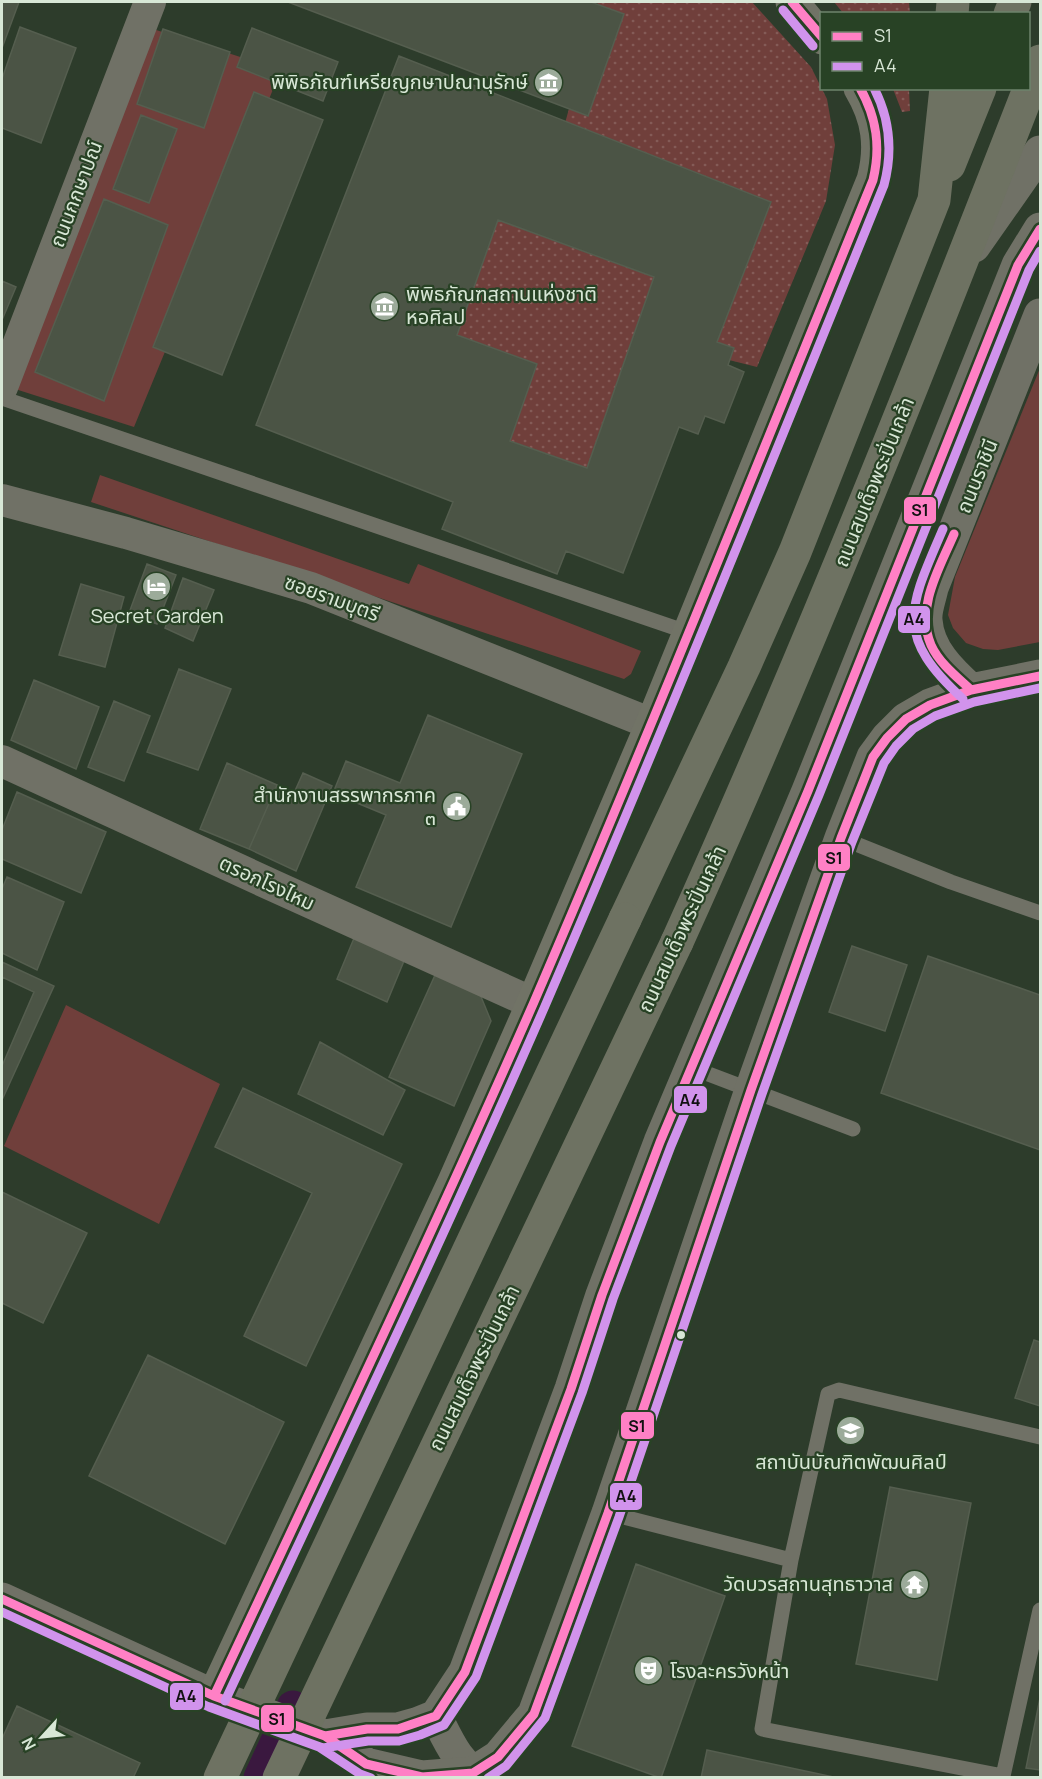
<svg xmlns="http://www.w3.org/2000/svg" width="1042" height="1779" font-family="Manrope,'Noto Sans Thai',sans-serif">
  <defs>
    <pattern id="garden-dots" width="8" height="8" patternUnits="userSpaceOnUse" patternTransform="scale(1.5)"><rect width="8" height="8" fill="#703f3b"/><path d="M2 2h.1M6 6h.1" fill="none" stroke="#845b57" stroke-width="1.8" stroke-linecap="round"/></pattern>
  </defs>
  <rect width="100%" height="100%" fill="#2d3c2b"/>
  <path fill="#703f3b" d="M153 29 281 70 134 427 12 388Z
    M1040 368V642L998 650 983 649 966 643 953 628 948 615 955 577Z
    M100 475 409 584 418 564 641 651 631 674 624 679 91 502Z
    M66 1005 220 1084 159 1224 4 1146Z"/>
  <path fill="url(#garden-dots)" d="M598 2H752L811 67 827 99 835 145 826 201 757 367 693 351 731 204 561 138Z
    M834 2H909L910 13H843Z
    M893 89H909L910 111 902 112Z
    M498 220 654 277 587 468 510 441 457 335Z"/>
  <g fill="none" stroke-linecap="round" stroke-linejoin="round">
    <path stroke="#3a183f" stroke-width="33" d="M260 1778 293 1707"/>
  </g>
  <path fill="#4b5445" stroke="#555e4f" stroke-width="1.5" fill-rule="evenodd" d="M2 2H19L2 48Z
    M288 2H591L624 14 588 116Z
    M20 27 76 48 41 143 2 128V79Z
    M252 28 338 62 323 101 237 67Z
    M163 29 230 52 204 128 137 104Z
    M399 56 771 202 717 342 734 348 728 365 744 372 724 423 705 416 698 434 679 427 623 573 566 551 557 574 442 529 453 502 256 425ZM498 220 654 277 587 468 510 441 537 364 457 335Z
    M254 92 323 120 222 375 153 347Z
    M141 115 177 129 149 203 113 189Z
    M104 199 168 225 104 401 35 372Z
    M2 281 16 287 2 320Z
    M147 564 176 575 157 624 129 613Z
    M183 578 214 590 193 641 165 628Z
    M81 584 124 597 105 667 59 655Z
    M179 669 231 689 198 770 147 752Z
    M34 680 99 707 76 769 11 740Z
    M114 701 150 716 124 781 88 767Z
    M428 715 522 754 451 927 356 887 386 815 333 793 346 761 400 783Z
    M227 763 277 785 249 849 200 829Z
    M303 773 332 786 296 871 249 849 277 785 294 793Z
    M17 792 106 832 81 893 2 859V830Z
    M7 877 64 902 37 970 2 953V889Z
    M357 931 406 956 387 1002 337 979Z
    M852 946 907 965 885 1031 829 1012Z
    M928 956 1040 995V1150L881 1093Z
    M2 962 54 986 2 1100Z
    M440 964 477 987 491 1021 454 1106 389 1077Z
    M2 977 34 992 2 1066Z
    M320 1042 405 1090 383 1135 298 1094Z
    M243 1088 402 1164 306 1366 244 1336 312 1193 215 1147Z
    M2 1192 87 1233 43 1323 2 1303Z
    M1034 1340 1040 1342V1406L1015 1398Z
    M148 1355 284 1422 225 1544 89 1476Z
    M890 1487 971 1503 937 1680 856 1664Z
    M636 1564 725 1596 661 1778 572 1746Z
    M1040 1698V1770L1026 1768Z
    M17 1706 140 1763 133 1778H2V1739Z
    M707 1750 838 1778H701Z"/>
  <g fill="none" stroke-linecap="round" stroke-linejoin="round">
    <path stroke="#707166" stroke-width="15" d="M2 398 690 633
      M841 838 951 882 1040 913
      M690 1067 853 1129
      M608 1513 791 1560 828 1394 839 1390 1040 1437
      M791 1560 762 1729 1003 1776 1040 1610"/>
    <path stroke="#707166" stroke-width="32" d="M2 387 150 2
      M2 500 126 533 311 588 652 724
      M2 761 274 886 533 1003
      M436 1716C448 1740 458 1766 484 1778"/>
    <path stroke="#707166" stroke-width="33" d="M974 246 1040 152
      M971 690C950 671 928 650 926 620 925 610 930 598 932 588L1040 315
      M2 1599 214 1696 325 1736 366 1764 422 1777 473 1773 498 1757 534 1714 608 1513 751 1090 841 838 873 757 887 738 906 719 930 705 971 690 1040 676
      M325 1736 367 1729H398L416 1724 436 1716 465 1672 571 1389 602 1295 660 1142 808 791 1018 265 1040 229"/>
    <path stroke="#717366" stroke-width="33" d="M792 2 822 38
      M214 1696 454 1182 533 1003 652 724 873 180C882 147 878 118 860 88"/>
    <path stroke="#6e7262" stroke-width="33" d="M952 14 953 2
      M1010 14 1015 2
      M949 165 980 88
      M625 919 744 667 795 552 934 200 946 88
      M677 942C808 652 925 357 1040 61"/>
    <path stroke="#6e7262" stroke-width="33" d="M220 1778 625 919
      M279 1778 677 942"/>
    <defs>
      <path id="bus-1" d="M792 2 822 37
        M954 534C940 567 915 608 931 645 939 663 957 677 971 690
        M2 1599 214 1696 325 1736 366 1764 422 1777 473 1773 498 1757 534 1714 608 1513 751 1090 841 838 873 757 887 738 906 719 930 705 971 690 1040 676
        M214 1696 325 1736 367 1729H398L436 1716 465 1672 571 1389 602 1295 660 1142 808 791 1018 265 1040 229
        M214 1696C322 1465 432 1235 534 1002 651 730 761 455 873 180 881 147 877 118 860 88"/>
      <path id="bus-2" d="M783 10 813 46
        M943 529C909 608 893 635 963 699
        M2 1612 209 1707 319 1747 360 1774 371 1778
        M225 1701C333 1470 443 1240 545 1006 662 734 773 459 884 185 893 151 890 119 874 88
        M210 1707 323 1748 368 1741H399L420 1735 444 1725 476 1677 582 1393 613 1299 671 1146 819 795 1029 270 1040 251
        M488 1778 506 1766 545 1718 619 1517 762 1094 852 842 884 763 896 746 913 729 935 716 974 702 1040 688"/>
    </defs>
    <use href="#bus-1" stroke="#284225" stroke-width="14"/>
    <use href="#bus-2" stroke="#284225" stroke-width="14"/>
    <use href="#bus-1" stroke="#ff80c5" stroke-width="9"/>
    <use href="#bus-2" stroke="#d193ec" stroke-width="9"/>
  </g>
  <defs>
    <symbol id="museum-disc" viewBox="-11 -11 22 22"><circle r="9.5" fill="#9cab9a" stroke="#284225"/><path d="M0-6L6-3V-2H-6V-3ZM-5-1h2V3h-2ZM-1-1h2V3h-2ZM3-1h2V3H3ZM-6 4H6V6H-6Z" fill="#fff"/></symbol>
    <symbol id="hotel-disc" viewBox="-11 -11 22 22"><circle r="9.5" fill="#9cab9a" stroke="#284225"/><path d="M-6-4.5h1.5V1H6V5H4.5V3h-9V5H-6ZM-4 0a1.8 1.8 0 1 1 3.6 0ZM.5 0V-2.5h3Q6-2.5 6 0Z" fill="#fff"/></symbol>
    <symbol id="civic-disc" viewBox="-11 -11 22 22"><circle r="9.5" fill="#9cab9a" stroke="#284225"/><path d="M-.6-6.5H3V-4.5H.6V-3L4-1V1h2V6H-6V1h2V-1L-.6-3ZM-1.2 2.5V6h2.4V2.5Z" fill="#fff"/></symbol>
    <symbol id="university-disc" viewBox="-11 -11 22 22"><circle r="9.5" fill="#9cab9a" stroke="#284225"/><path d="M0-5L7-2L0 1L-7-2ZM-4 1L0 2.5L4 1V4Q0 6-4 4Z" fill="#fff"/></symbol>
    <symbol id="temple-disc" viewBox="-11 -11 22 22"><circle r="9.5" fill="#9cab9a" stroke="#284225"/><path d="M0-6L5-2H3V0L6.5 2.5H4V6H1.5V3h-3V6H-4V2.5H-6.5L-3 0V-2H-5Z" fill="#fff"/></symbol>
    <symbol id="theatre-disc" viewBox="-11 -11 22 22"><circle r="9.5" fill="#9cab9a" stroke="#284225"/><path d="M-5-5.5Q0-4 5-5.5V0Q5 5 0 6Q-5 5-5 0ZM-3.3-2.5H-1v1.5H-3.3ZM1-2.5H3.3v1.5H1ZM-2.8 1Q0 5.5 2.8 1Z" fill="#fff"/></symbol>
  </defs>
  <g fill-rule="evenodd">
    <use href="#museum-disc" x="532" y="66" width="33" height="33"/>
    <use href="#museum-disc" x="368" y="290" width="33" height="33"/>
    <use href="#hotel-disc" x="140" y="570" width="33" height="33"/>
    <use href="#civic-disc" x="440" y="790" width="33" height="33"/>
    <use href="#university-disc" x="834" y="1414" width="33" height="33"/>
    <use href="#temple-disc" x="898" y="1568" width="33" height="33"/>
    <use href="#theatre-disc" x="632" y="1654" width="33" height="33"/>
  </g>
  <circle fill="#d8e7d6" stroke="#284225" stroke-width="2" cx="681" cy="1335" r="5"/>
  <g text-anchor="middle" stroke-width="4.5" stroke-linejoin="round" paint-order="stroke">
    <g font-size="20" fill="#d8e7d6" stroke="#284225" text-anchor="end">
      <text x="528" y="89">พิพิธภัณฑ์เหรียญกษาปณานุรักษ์</text>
      <text x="406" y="301" text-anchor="start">พิพิธภัณฑสถานแห่งชาติ<tspan x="406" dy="23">หอศิลป</tspan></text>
      <text x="157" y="623" text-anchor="middle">Secret Garden</text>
      <text x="436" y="802">สำนักงานสรรพากรภาค<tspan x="436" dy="23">๓</tspan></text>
      <text x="851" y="1469" text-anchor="middle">สถาบันบัณฑิตพัฒนศิลป์</text>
      <text x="893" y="1591">วัดบวรสถานสุทธาวาส</text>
      <text x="670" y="1678" text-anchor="start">โรงละครวังหน้า</text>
    </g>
    <g font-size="20" fill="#d8e7d6" stroke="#284225">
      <text transform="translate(76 194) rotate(-69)" y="7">ถนนกกษาปณ์</text>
      <text transform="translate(977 476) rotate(-68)" y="7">ถนนราชินี</text>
      <text transform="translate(874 482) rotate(-68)" y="7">ถนนสมเด็จพระปิ่นเกล้า</text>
      <text transform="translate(332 598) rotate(20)" y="7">ซอยรามบุตรี</text>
      <text transform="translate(267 883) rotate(25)" y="7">ตรอกโรงไหม</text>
      <text transform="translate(682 929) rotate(-65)" y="7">ถนนสมเด็จพระปิ่นเกล้า</text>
      <text transform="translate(474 1368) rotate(-64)" y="7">ถนนสมเด็จพระปิ่นเกล้า</text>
    </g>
  </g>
  <g stroke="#284225" stroke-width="2">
    <rect x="903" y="496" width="34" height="29" rx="6" fill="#ff80c5"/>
    <rect x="897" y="605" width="34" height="29" rx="6" fill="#d193ec"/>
    <rect x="817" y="843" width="34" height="29" rx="6" fill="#ff80c5"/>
    <rect x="673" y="1085" width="35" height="29" rx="6" fill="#d193ec"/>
    <rect x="620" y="1411" width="35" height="29" rx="6" fill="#ff80c5"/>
    <rect x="609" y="1482" width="34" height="29" rx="6" fill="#d193ec"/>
    <rect x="169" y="1682" width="35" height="29" rx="6" fill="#d193ec"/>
    <rect x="260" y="1704" width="35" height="29" rx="6" fill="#ff80c5"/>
  </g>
  <g font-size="16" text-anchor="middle" font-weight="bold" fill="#111">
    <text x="920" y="516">S1</text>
    <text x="914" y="625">A4</text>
    <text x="834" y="864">S1</text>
    <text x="690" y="1106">A4</text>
    <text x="637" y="1432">S1</text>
    <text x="626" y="1502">A4</text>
    <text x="186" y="1702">A4</text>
    <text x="277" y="1725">S1</text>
  </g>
  <rect width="1042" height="1779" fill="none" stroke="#d8e7d6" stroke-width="6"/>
  <rect x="820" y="12" width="210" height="78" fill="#284225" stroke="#6e846c" stroke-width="1.5"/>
  <rect x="832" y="32" width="30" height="9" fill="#ff80c5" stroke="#6e846c" stroke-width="1.5"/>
  <text x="874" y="42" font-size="18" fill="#d8e7d6">S1</text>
  <rect x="832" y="62" width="30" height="9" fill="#d193ec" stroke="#6e846c" stroke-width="1.5"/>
  <text x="874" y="72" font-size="18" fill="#d8e7d6">A4</text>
  <g transform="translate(42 1737) rotate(243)" stroke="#284225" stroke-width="4.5" paint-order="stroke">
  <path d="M0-4.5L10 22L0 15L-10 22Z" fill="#d8e7d6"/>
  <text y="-9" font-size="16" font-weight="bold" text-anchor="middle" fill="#d8e7d6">N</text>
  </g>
</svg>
